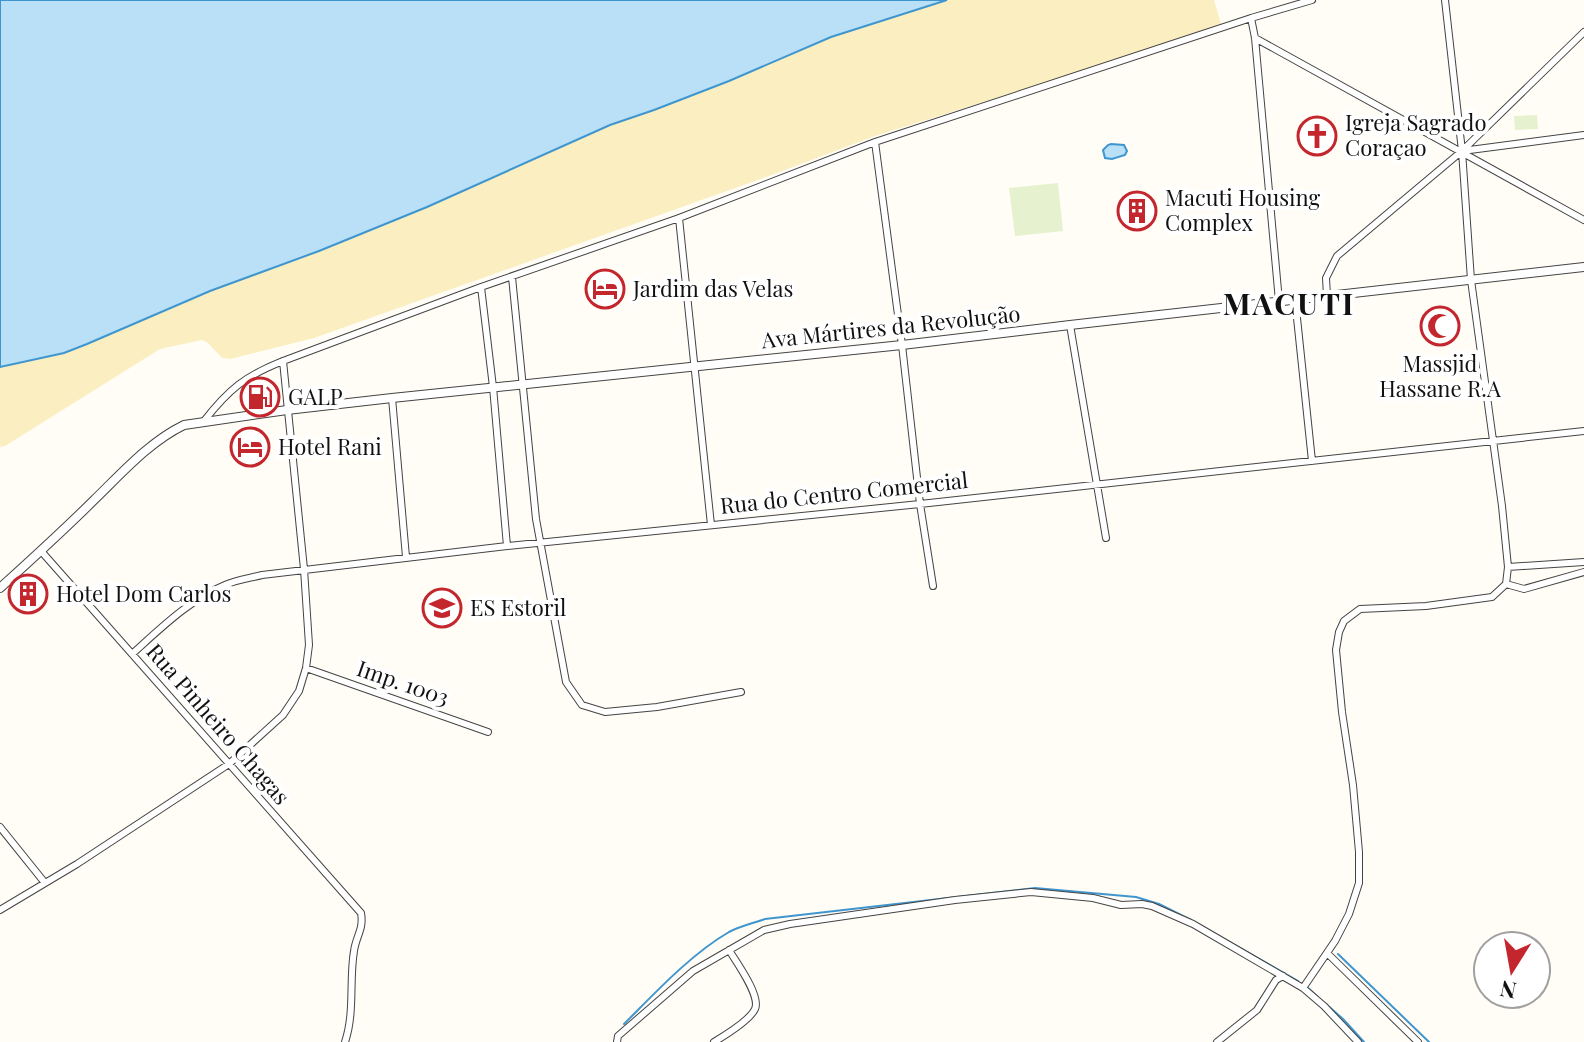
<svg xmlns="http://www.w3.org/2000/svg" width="1584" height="1042" font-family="'Playfair Display',serif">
  <rect width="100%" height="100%" fill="#fffdf5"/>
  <path fill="#fbeec1" d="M947 0H1214L1221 24 1060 78 875 136 766 177 314 338 230 359 222 358 208 343 202 340 160 349 5 446 0 447V367L64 353 87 344 210 291 319 251 427 207 610 125 654 110 729 81 831 37Z"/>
  <path fill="#e6f2cf" d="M1537 115 1538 129 1515 130 1514 116Z
    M1058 183 1063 231 1015 236 1009 188Z"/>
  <path fill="#b9e0f7" stroke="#3f96cf" stroke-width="2" d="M0 0H947L831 37 729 81 654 110 610 125 427 207 319 251 210 291 87 344 64 353 0 367Z
    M1111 144 1124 145 1127 151 1125 155 1112 159 1105 158 1103 150 1108 145Z"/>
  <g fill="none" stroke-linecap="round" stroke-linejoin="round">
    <path stroke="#3f96cf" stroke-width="2" d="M1200 925 1298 981
      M1338 954 1429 1042
      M1307 987 1318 997
      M1326 1004 1343 1019 1364 1042
      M624 1024C655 993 691 954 729 932 740 926 754 923 765 919L1035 888 1136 897 1159 904 1191 920"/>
    <defs>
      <path id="minor" d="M1445 0 1462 151 1471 280 1502 506 1508 567 1584 562
        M1251 18 1255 38 1279 301
        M1255 38 1584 220
        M875 142 902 345 920 504 933 586
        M1462 151 1584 135
        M679 218 711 525
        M512 277 536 519 566 682 582 705 605 712 657 707 741 692
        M481 287 493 387 507 546
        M1327 296 1326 278 1337 256 1462 151 1584 32
        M1295 299 1312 461
        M1070 325 1106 538
        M392 398 406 557
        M204 421C229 389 245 376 283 361L481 287 679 218 875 142 1251 18 1312 0
        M41 551 361 913C364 929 356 936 354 951 349 981 355 1012 345 1042
        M1506 584 1524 589 1584 572
        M132 654C160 629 189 600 225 585 236 580 250 578 262 575L507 546 920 504 1584 431
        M306 668 488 732
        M0 827 45 883
        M0 910 77 864 229 764 283 715 299 691 306 668 309 645 304 569 283 361
        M1327 953 1418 1042
        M1303 988 1335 941 1349 914 1359 883V852L1353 785 1342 712 1336 650 1339 632 1344 621 1360 609 1426 606 1492 597 1506 584 1508 567
        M617 1042 618 1036 693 971 764 930 790 924 955 900 1031 892 1093 898 1121 905 1142 904 1152 906 1193 924 1303 988 1324 1006 1358 1042
        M714 1042C724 1036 750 1020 755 1009 761 996 737 963 729 950
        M1217 1042 1257 1010 1276 980 1283 976"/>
      <path id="tertiary" d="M0 588C32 559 64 530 94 500 122 473 149 442 184 425L287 410 392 398 902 345 1070 325 1584 267"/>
    </defs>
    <use href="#minor" stroke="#444" stroke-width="8"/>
    <use href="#tertiary" stroke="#444" stroke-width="10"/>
    <use href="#minor" stroke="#fff" stroke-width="6"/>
    <use href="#tertiary" stroke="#fff" stroke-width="8"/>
  </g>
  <defs>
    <symbol id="church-ring" viewBox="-11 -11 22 22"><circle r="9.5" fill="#fff" stroke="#c4262e" stroke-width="1.5"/><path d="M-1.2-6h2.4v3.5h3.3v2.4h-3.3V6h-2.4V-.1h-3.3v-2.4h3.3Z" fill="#c4262e"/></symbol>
    <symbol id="building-ring" viewBox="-11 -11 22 22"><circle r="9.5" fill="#fff" stroke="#c4262e" stroke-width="1.5"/><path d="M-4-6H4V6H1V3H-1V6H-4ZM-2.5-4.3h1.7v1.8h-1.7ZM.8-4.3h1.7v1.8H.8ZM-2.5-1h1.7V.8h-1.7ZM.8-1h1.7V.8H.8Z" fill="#c4262e"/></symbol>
    <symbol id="hotel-ring" viewBox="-11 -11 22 22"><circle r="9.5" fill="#fff" stroke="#c4262e" stroke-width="1.5"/><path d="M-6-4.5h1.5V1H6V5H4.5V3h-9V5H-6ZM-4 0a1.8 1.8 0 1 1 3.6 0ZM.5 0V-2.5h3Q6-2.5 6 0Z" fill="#c4262e"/></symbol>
    <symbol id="mosque-ring" viewBox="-11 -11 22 22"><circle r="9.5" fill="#fff" stroke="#c4262e" stroke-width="1.5"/><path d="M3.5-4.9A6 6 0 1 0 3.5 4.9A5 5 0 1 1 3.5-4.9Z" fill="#c4262e"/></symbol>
    <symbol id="fuel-ring" viewBox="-11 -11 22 22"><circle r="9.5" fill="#fff" stroke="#c4262e" stroke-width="1.5"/><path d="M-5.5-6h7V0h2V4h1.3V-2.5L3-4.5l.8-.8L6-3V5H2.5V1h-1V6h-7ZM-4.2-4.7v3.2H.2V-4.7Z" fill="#c4262e"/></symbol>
    <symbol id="school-ring" viewBox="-11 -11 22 22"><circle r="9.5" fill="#fff" stroke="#c4262e" stroke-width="1.5"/><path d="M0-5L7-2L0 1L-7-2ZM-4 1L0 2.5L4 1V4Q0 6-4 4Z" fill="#c4262e"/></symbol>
  </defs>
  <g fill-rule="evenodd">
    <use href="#church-ring" x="1295" y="114" width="44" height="44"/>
    <use href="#building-ring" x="1115" y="189" width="44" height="44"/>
    <use href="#hotel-ring" x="583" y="267" width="44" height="44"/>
    <use href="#mosque-ring" x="1418" y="304" width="44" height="44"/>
    <use href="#fuel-ring" x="238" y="375" width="44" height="44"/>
    <use href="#hotel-ring" x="228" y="425" width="44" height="44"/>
    <use href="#building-ring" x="6" y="572" width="44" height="44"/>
    <use href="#school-ring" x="420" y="586" width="44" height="44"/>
  </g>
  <g text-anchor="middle" stroke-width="8" stroke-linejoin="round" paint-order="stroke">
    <g font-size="22" fill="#111" stroke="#fff" text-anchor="start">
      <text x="1345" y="131">Igreja Sagrado<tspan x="1345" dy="25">Coraçao</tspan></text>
      <text x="1165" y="206">Macuti Housing<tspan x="1165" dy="25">Complex</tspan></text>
      <text x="633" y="297">Jardim das Velas</text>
      <text x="1440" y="372" text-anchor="middle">Massjid<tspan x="1440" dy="25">Hassane R.A</tspan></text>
      <text x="288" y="405">GALP</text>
      <text x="278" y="455">Hotel Rani</text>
      <text x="56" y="602">Hotel Dom Carlos</text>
      <text x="470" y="616">ES Estoril</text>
    </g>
    <g font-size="22" fill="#111" stroke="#fff">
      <text transform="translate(891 327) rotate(-6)" y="8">Ava Mártires da Revolução</text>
      <text transform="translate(844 493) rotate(-6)" y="8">Rua do Centro Comercial</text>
      <text transform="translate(403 683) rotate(19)" y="8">Imp. 1003</text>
      <text transform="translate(218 724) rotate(49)" y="8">Rua Pinheiro Chagas</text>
    </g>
    <g font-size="30" font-weight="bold" letter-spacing="2" fill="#111" stroke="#fff">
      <text x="1289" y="315">MACUTI</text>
    </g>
  </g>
  <g transform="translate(1512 970) rotate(191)"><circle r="38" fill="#ffffff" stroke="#a0a0a0" stroke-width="2"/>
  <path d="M0-6L14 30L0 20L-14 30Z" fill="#c4262e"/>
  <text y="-12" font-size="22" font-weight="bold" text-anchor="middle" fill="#111111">N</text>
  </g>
</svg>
